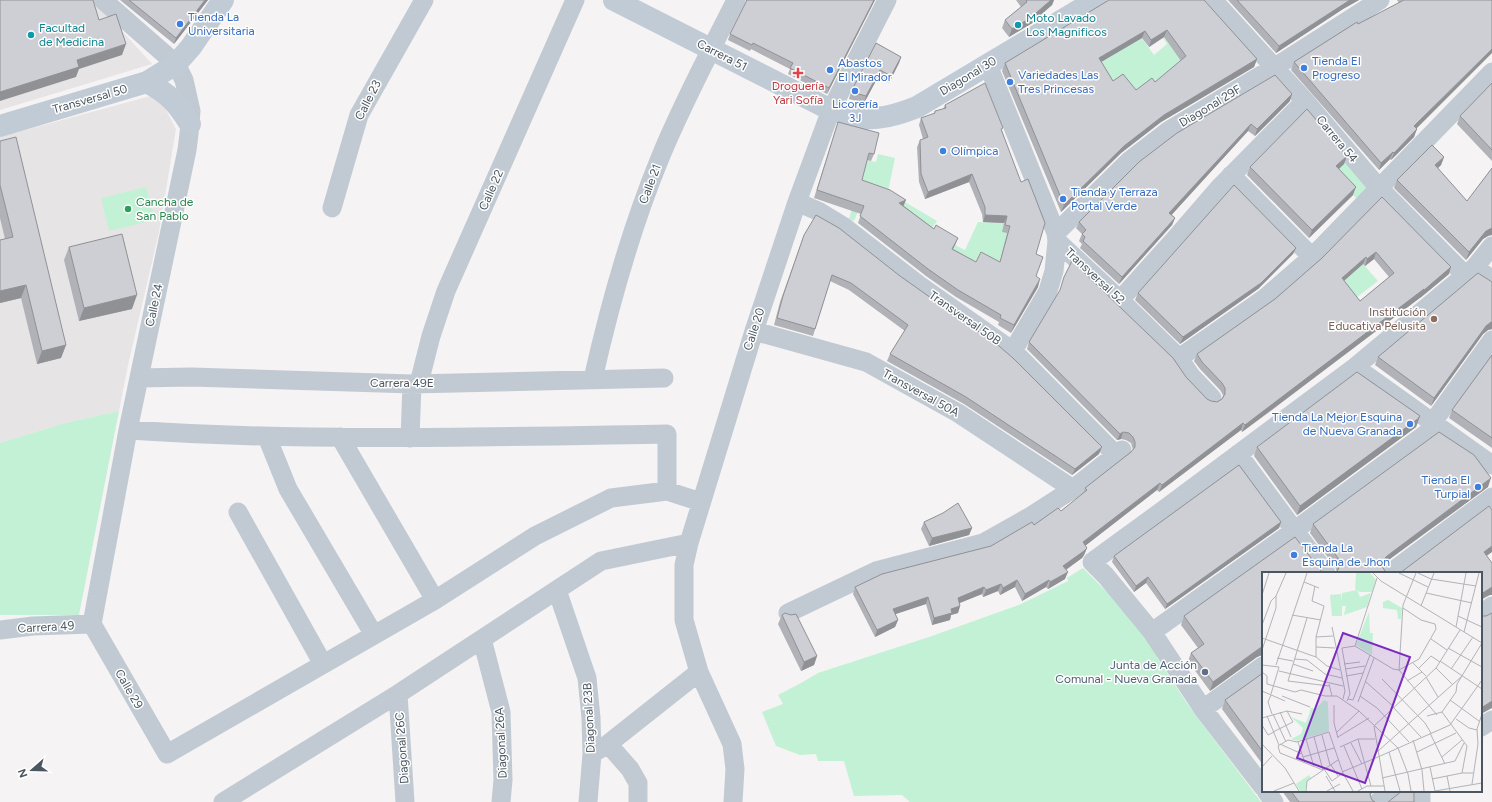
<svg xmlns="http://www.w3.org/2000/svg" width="1492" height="802" font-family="Figtree,sans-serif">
  <rect width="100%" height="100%" fill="#f5f3f3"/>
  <path fill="#e6e4e5" d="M0 0H90L113 21 152 64 0 110Z
    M154 95 165 108 176 129 159 232 128 365 119 411 65 423 0 443V137Z"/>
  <path fill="#c3f1d5" d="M1151 20 1188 70 1133 97 1101 95 1093 61 1107 59 1141 37 1154 55 1167 44Z
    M878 154 895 158 888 192 937 221 922 243 868 187 854 221 849 219 866 160 876 162Z
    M1347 161 1371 186 1357 199 1333 174Z
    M146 187 155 220 109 231 101 198Z
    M978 222 1004 223 1007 233 1001 271 973 269 946 261 955 245 965 250Z
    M1363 264 1378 281 1352 301 1339 285Z
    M119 411 79 615H0V443L65 423Z
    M1083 568 1123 608 1149 639 1158 659 1186 702 1261 802H910L902 795 854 796 844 761H818L816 754 800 755 776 746 762 712 783 704 778 695 801 683 818 673 932 636 1019 605 1068 581 1067 578Z"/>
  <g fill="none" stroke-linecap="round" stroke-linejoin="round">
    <path stroke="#c1cad2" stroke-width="19" d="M1213 0 1305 101 1378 187 1465 275
      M988 65 1056 233 1057 241 1120 300 1179 358 1191 376 1212 398
      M1231 175 1312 257
      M797 202 820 212 843 226 919 285 1013 351 1116 455
      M332 208 359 115 424 0
      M1056 233 1129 161 1168 131 1275 67 1380 0
      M1475 267 1492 280
      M1120 300 1173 241 1219 188 1305 101
      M754 331 866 362 958 413 1073 489
      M1013 351 1048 291 1054 271 1057 241
      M1179 358 1265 298 1312 257 1492 72
      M1355 367 1492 465
      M139 378 191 377 412 384 664 378
      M593 379C610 303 630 231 660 158 682 104 710 52 736 0
      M419 383 431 336 446 291 575 0
      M1433 422 1492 340
      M128 430C308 442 488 437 667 434V491
      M267 437 288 489 374 635
      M340 437 435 600
      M410 438 412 384
      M1238 454 1326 573
      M238 512 323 664
      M1390 573 1492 497
      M557 590 587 678 591 718 592 754 588 802
      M788 613 876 571 983 543 1031 516 1073 489 1122 450
      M1481 614 1492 606
      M92 624 167 754 435 600 535 536 611 498 667 491 701 502
      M92 624 128 430 187 150 189 134 191 111 184 80 176 64 103 0
      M0 630 33 626 92 624
      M1152 632 1295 530 1438 425
      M482 639 501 712 503 780 501 802
      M398 694 405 802
      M1203 709 1263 666
      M1481 727 1492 720
      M608 744 630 769 638 783V802
      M592 754 608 744 699 672
      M1263 787 1203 709 1152 632 1106 576 1092 562 1166 508 1355 367 1475 267 1492 246
      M1266 791 1274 802
      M223 802 398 694 601 561 689 543
      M733 802 735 769 732 744 699 672 684 620V565L689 543 754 331 797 202 831 110 887 0
      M1378 802 1392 791
      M1421 802V791"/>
    <path stroke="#c1cbd6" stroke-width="22" d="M614 0 831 110C840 112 849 117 858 118 879 120 897 115 917 107L1096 0
      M147 82C169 94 177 103 190 124
      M0 126 147 82 176 64 191 47 223 0"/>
  </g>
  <path fill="#b0b2b7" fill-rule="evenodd" d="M120 0H208L174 44Z
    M746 0H875L827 94 788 74 790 69 751 49 750 51 728 40 730 34 746 3Z
    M1016 0H1054L1052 5 1036 19 1034 22 1009 37 1002 28 1005 20 1021 7Z
    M1109 0 1257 59 1254 67 1161 122 1121 153 1061 212 1002 71 1005 63ZM1164 37 1181 61 1155 82 1136 90 1113 81 1101 62 1142 38 1149 47Z
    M1228 0H1359L1343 9 1276 53Z
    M1397 0H1492L1416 129 1414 137 1391 160 1390 159 1379 170 1291 70 1294 62 1358 24 1399 3Z
    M876 43 901 57 899 63 889 83 878 77 864 103 849 99 851 92Z
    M1492 83V161L1457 124 1460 116Z
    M1290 101 1255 136 1248 131 1171 215 1175 218 1172 225 1119 284 1080 248 1082 244 1079 241 1082 234 1076 228 1079 222Z
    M945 105 1002 131 1036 254V276L1038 287 1011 333 998 325 999 322 956 297 926 276 858 223 861 214 814 198 838 122 874 154 871 161 867 160 862 180 904 206 934 229 958 238 955 245 953 249 976 262H1000L1007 233 1002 232 1004 223 983 222 982 214 969 182 925 199 919 182 917 147 920 140 923 139 919 125 921 118 934 114 935 111 943 109Z
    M0 141 66 345 61 358 37 364 21 298 0 303V240L5 239 0 218Z
    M1347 156 1344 164 1339 169 1353 195 1309 238 1247 175 1250 167Z
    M1444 157 1441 165 1438 168 1488 236 1483 239 1466 260 1394 188 1397 180Z
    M1382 197 1449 274 1420 298 1421 297 1268 413 1242 432 1241 430 1159 492 1157 490 1085 546 1087 548 1084 555 1082 558 1066 570 1065 579 1048 589 1046 587 1022 601 1015 587 1000 595 998 591 983 597 982 594 959 603 960 606 958 613 951 615 950 620 932 625 926 604 895 614 898 620 895 627 875 637 853 594 855 587 991 546 1034 525 1061 511 1084 493 1085 488 1131 452 1133 450 1131 443 1126 440 1121 439 1117 440 1027 349 1029 342 1186 377 1207 399 1211 401 1217 402 1222 399 1223 395 1220 390 1200 369 1194 361 1197 354 1275 299 1322 258ZM1374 259 1389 277 1360 301 1344 281 1363 264 1365 266Z
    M804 235 1099 454 1072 475 964 404 887 361 890 354 905 331 849 290 830 281 813 336 774 325 780 302Z
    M69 247 132 309 79 321 64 260Z
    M1296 248 1293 254 1258 289 1180 344 1135 300 1138 293Z
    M1492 282V329L1488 330 1483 334 1431 406 1375 365 1378 357Z
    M1492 355V448L1449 418 1452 410Z
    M1420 416 1416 427 1297 515 1254 456 1257 447Z
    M1488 487 1383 564 1382 566 1385 571 1337 572 1335 567 1310 533 1313 524Z
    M924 522 972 528 969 535 929 546 921 529Z
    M1281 522 1279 528 1165 609 1146 583 1134 592 1112 562 1114 556Z
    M1263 573V655H1262L1257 657 1210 691 1188 661 1191 653 1198 648 1181 625 1184 616Z
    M782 615 817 656 814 665 801 671 778 624Z
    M1263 673V765L1222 709 1225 700Z
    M1282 791H1375L1370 795 1372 800 1375 802H1290Z"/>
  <path fill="#909195" d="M205 0H208L174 44 176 38Z
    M874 0H875L827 94 829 88Z
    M1051 0H1054L1052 5 1036 19 1034 22 1009 37 1012 29 1036 13Z
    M1350 0H1359L1343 9 1276 53 1279 46Z
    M1167 30 1164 37 1149 47 1151 40Z
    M1145 31 1142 38 1096 65 1099 58Z
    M126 44 122 55 79 69 76 77 0 101V92L77 60Z
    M1492 49V53L1411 134 1414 126Z
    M901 57 899 63 889 83 891 76Z
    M1257 59 1254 67 1161 122 1121 153 1061 212 1064 205 1124 146 1164 115Z
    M880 70 878 77 864 103 866 96Z
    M1292 94 1290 101 1255 136 1257 129Z
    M1251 124 1248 131 1167 220 1169 213Z
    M1417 129 1414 137 1391 160 1394 153Z
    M1393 152 1390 159 1379 170 1381 163Z
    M1347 156 1344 164 1333 174 1336 166Z
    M1444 157 1441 165 1433 173 1435 165Z
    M972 174 969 182 925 199 928 192Z
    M1356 187 1353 195 1309 238 1312 230Z
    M906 200 903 207 899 203Z
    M985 215 1007 216 1004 223 983 222Z
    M1175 218 1172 225 1119 284 1122 277Z
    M1491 228H1492V235L1488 236 1483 239 1466 260 1469 252 1486 231Z
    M958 238 955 245 949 256 952 249Z
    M1296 248 1293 254 1258 289 1180 344 1183 337Z
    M1376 252 1374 259 1365 266 1367 259Z
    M1366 257 1363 264 1339 285 1342 278Z
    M1451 267 1449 274 1420 298 1421 297 1242 432 1245 425Z
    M1040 279 1038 287 1011 333 1014 325Z
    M26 285 21 298 0 303V291Z
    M137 295 132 309 79 321 84 308Z
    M1491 322H1492V329L1488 330 1483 334 1431 406 1434 398 1486 326Z
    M66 345 61 358 37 364 42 351Z
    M1420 416 1416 427 1297 515 1300 506Z
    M1243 423 1241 430 1159 492 1162 485Z
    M1123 432 1121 439 1117 440 1120 434Z
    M1102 447 1099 454 1072 475 1075 469Z
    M1491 478 1488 487 1383 564 1380 569 1383 560 1387 556Z
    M1160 483 1157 490 1081 549 1083 542Z
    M1281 522 1279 528 1165 609 1167 604Z
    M972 528 969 535 929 546 932 538Z
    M1492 546V552L1481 560 1484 552Z
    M1087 548 1084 555 1082 558 1061 573 1063 566Z
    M1068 572 1065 579 1048 589 1050 582Z
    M1148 577 1146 583 1134 592 1136 586Z
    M1017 580 1015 587 1000 595 1003 588Z
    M1049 580 1046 587 1022 601 1025 594Z
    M1001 584 998 591 983 597 986 590Z
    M984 587 982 594 955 605 958 598Z
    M1492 587V595H1490L1486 597 1481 600V594L1489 589Z
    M928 597 926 604 890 616 893 609Z
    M960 606 958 613 951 615 950 620 932 625 934 618 951 609Z
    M898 620 895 627 875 637 877 630Z
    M1263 647V655H1262L1257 657 1210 691 1213 682 1260 648Z
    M817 656 814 665 801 671 804 662Z
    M1492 701V708L1481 714V708Z"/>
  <path fill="#cdcfd5" stroke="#909195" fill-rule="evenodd" d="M0 0H93L99 20 116 14 126 44 77 60 79 67 0 92Z
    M129 0H205L176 38Z
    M747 0H874L829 88 790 68 793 63 753 43 752 45 730 34Z
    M1026 0H1051L1036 13 1037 14 1012 29 1005 20 1027 2Z
    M1109 0H1204L1257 59 1164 115 1124 146 1064 205 1005 63ZM1167 30 1186 56 1155 82 1152 78 1136 90 1123 74 1113 81 1099 58 1145 31 1151 40Z
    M1237 0H1350L1279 46Z
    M1404 0H1492V49L1414 126 1417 129 1394 153 1393 152 1381 163 1294 62 1357 22 1358 24Z
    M876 43 901 57 891 76 880 70 866 96 851 92Z
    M1275 75 1292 94 1257 129 1251 124 1169 213 1175 218 1122 277 1083 241 1085 237 1082 234 1086 230 1079 222 1139 162 1177 133Z
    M985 83 1003 128 1001 129 1021 182 1028 179 1045 223 1036 254 1043 257 1036 276 1040 279 1014 325 1000 318 1001 315 958 290 928 269 860 216 864 206 817 190 838 122 879 133 874 154 869 153 862 180 890 190 906 200 899 203 934 229 936 225 958 238 952 249 976 262 981 252 1000 262 1010 226 1005 225 1007 216 985 215V207L972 174 928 192 921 174 920 140 928 137 921 118 935 113V111L946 108 945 105Z
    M1492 83V150L1460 116Z
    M1307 109 1347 156 1336 166 1356 187 1312 230 1250 167Z
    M16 137 66 345 42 351 26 285 0 291V240L13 237 0 185V141Z
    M1432 145 1444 157 1435 165 1467 201 1492 168V228L1486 231 1469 252 1397 180Z
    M1234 185 1296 248 1261 283 1183 337 1138 293Z
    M1382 197 1451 267 1423 291 1424 289 1270 406 1245 425 1243 423 1162 485 1160 483 1083 542 1087 548 1084 551 1063 566 1068 572 1050 582 1049 580 1025 594 1017 580 1003 588 1001 584 986 590 984 587 958 598 960 606 951 609 952 613 934 618 928 597 893 609 898 620 877 630 855 587 882 574 991 546 1032 522 1034 525 1058 508 1061 511 1087 490 1085 488 1131 452 1135 447V442L1133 437 1129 433 1123 432 1120 434 1029 342 1060 290 1064 277 1072 261 1173 358 1186 377 1207 399 1211 401 1217 402 1222 399 1225 394V388L1222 383 1202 362 1197 354 1275 299 1322 258ZM1376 252 1394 273 1360 301 1342 278 1366 257 1367 259Z
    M816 215 839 228 900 276 999 346 1014 359 1102 447 1075 469 966 397 890 354 908 325 851 283 832 275 815 329 777 318 783 296 804 235Z
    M122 234 137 295 84 308 69 247Z
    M1478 273 1492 282V322H1491L1486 326 1434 398 1378 357Z
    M1492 355V438L1452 410Z
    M1357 372 1413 411 1420 416 1418 418H1419L1300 506 1257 447Z
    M1439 432 1474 455 1491 478 1387 556 1383 560 1382 566 1385 571 1387 573H1336L1339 568 1340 564 1338 558 1313 524Z
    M1239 465 1281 522 1167 604 1148 577 1136 586 1114 556Z
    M958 503 972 528 932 538 924 522 943 513Z
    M1489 506 1492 510V546L1484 552 1492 563V587L1489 589 1481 594V573H1400Z
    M1295 537 1321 571 1323 573H1263V647L1260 648 1213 682 1191 653 1204 644 1184 616Z
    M785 613 791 615 796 614 817 656 804 662 782 615Z
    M1492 613V701L1481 708V616H1486Z
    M1263 673V752L1225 700Z
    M1291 791H1371L1370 795 1372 800 1375 802H1299Z
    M1402 791H1414V802H1388Z"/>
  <g fill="#3f7fe0" stroke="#fff" stroke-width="1.5">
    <circle cx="180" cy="24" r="4"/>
    <circle cx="1304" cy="68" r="4"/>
    <circle cx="830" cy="70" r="4"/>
    <circle cx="1010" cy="82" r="4"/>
    <circle cx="855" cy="91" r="4"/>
    <circle cx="943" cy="151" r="4"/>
    <circle cx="1063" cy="199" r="4"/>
    <circle cx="1410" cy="424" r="4"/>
    <circle cx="1478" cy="487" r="4"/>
    <circle cx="1294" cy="555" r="4"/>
  </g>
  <g fill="#0f9aa8" stroke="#fff" stroke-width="1.5">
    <circle cx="1018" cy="25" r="4"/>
    <circle cx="31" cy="35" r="4"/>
  </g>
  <path fill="#e0444e" stroke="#fff" stroke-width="1.5" d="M796 67h4v4h4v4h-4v4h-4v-4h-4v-4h4z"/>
  <circle fill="#2e9e5b" stroke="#fff" stroke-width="1.5" cx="128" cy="209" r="4"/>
  <circle fill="#8d6e63" stroke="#fff" stroke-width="1.5" cx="1434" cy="319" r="4"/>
  <circle fill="#5c6f8a" stroke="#fff" stroke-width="1.5" cx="1205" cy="672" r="4"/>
  <g text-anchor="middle" stroke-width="3" stroke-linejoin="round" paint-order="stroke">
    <g font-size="12" fill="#366cbe" stroke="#fff" text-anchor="start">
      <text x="188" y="21">Tienda La<tspan x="188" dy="14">Universitaria</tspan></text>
      <text x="1312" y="65">Tienda El<tspan x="1312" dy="14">Progreso</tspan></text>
      <text x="838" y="67">Abastos<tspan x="838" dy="14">El Mirador</tspan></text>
      <text x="1018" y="79">Variedades Las<tspan x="1018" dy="14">Tres Princesas</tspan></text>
      <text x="855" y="108" text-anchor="middle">Licorería<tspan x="855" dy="14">3J</tspan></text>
      <text x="951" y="155">Olímpica</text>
      <text x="1071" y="196">Tienda y Terraza<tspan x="1071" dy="14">Portal Verde</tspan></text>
      <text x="1402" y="421" text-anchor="end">Tienda La Mejor Esquina<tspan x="1402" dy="14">de Nueva Granada</tspan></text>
      <text x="1470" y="484" text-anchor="end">Tienda El<tspan x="1470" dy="14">Turpial</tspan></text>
      <text x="1302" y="552">Tienda La<tspan x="1302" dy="14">Esquina de Jhon</tspan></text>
    </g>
    <g font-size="12" fill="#0d838f" stroke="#fff" text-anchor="start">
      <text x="1026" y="22">Moto Lavado<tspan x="1026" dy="14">Los Magnificos</tspan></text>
      <text x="39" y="32">Facultad<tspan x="39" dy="14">de Medicina</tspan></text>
    </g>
    <g font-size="12" fill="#4a5661" stroke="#fff">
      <text transform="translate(722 55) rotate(27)" y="4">Carrera 51</text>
      <text transform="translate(968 76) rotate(-31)" y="4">Diagonal 30</text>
      <text transform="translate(90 99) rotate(-16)" y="4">Transversal 50</text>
      <text transform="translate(368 100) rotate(-63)" y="4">Calle 23</text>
      <text transform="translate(1210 106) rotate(-31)" y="4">Diagonal 29F</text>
      <text transform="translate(1337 139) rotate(50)" y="4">Carrera 54</text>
      <text transform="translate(650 184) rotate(-69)" y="4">Calle 21</text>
      <text transform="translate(491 190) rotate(-66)" y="4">Calle 22</text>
      <text transform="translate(1095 276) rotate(43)" y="4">Transversal 52</text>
      <text transform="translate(154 305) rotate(-78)" y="4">Calle 24</text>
      <text transform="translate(965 318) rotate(35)" y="4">Transversal 50B</text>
      <text transform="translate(754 329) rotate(-72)" y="4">Calle 20</text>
      <text x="402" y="387">Carrera 49E</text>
      <text transform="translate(921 393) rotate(29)" y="4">Transversal 50A</text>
      <text transform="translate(46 627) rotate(-3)" y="4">Carrera 49</text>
      <text transform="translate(129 689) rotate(60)" y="4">Calle 29</text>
      <text transform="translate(589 718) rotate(-93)" y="4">Diagonal 23B</text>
      <text transform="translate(501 743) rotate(-93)" y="4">Diagonal 26A</text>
      <text transform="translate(402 748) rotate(-94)" y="4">Diagonal 26C</text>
    </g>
    <g font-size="12" fill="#be3a42" stroke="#fff">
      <text x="798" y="90">Droguería<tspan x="798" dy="14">Yari Sofía</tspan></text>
    </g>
    <g font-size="12" fill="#27864d" stroke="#fff" text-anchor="start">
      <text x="136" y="206">Cancha de<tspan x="136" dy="14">San Pablo</tspan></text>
    </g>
    <g font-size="12" fill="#785e54" stroke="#fff" text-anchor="end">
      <text x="1426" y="316">Institución<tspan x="1426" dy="14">Educativa Pelusita</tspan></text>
    </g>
    <g font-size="12" fill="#4e5e75" stroke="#fff" text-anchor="end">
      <text x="1197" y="669">Junta de Acción<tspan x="1197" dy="14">Comunal - Nueva Granada</tspan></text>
    </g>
  </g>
  <g transform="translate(1262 572)">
    <rect width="220" height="220" fill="#f5f3f3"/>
    <path d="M94 1H108L114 8 110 20H98L93 17ZM95 18 98 25 109 21 105 35 82 43 84 34H80V44H70L68 23 79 22 80 29V21ZM126 28 140 36 139 47H136L135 38 121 36V30ZM107 40 108 61H111L110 83 94 73ZM62 128 66 130 67 159 35 169 29 167 39 162 41 156 29 145 44 151 49 136 54 137ZM47 203 49 206 45 209 43 219H38L34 212Z" fill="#c3f1d5"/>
    <path fill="none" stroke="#b1b4b9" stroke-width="1" d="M111 1 119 9 220 71M137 1 166 15M156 1 169 7 214 14M42 10 57 16M53 14 50 29 62 34 54 65V85M164 21 210 31M0 23 7 1M159 34 172 1M30 43 59 48M196 44 220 55M45 46 26 109 67 114M0 53 9 29 14 24M70 55 83 119 81 127M194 55 204 1M202 60 217 1M54 65 71 64M0 66 54 85 65 94 78 98M169 67 185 78M93 74 131 97 137 98 175 143M93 74 115 6M54 75 73 76M186 76 220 95M0 78 14 36V24L24 1M15 86 31 89M32 87 45 88 63 102 80 106M178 89 220 117M151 91 164 104M31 92 51 99M82 92 98 90M0 93 17 95 9 122M14 93 45 1M157 96 169 84 178 90M174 96 190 112M83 97 103 94M189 97 211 65M137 98 141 33 154 1M137 98 157 87 174 57 173 52 159 48 141 36M17 99 81 114M0 100 5 104V112L33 120 39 118 63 124H75L97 139 136 176 146 202 149 219M84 104 101 101M164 105 176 125M120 107 163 151 169 161M103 109 132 135M145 109 160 100M67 112 70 124M0 119 23 129M9 123 6 130 10 142M20 124 48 135M98 124 115 136 147 170M86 127 91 128 108 83M188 128 217 149M85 129 88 122 80 76 93 74M96 130 112 86M72 133V151L76 166M131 135 159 165M18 140 29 165M180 140 205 174 200 201M11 142 24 170M5 144 17 173M165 144 180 140 194 120 195 112 220 71M0 146 25 139 40 142M194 147 207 156 215 158M0 153 6 163 12 160M188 153 220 108M11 160 31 150 25 139M74 161 97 139M168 161 183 192M60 163 68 193M52 165 61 198M76 165 107 146M44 167 52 195M96 167 109 214M151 168 160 198 162 219M36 170 43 191M89 171 100 192M0 172 23 196 37 219M18 172 40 182M82 174 100 217M78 175 96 167H113M115 180 200 104M127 180 138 219M155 180 194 161M41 185 72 176M116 185 188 153M180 185 200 168M69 193 76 204M0 195 10 184M168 195 173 219 220 211M62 197 70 209 81 201M61 198 18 181 16 174 26 168 35 170 67 160 81 201 91 219M80 200 116 185M64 204 73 219M185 204 188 219M120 206 193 189 202 171M170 207 200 201H211M210 212 216 172 215 157 220 142M12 219 32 211M44 219 45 209 76 188M65 219 78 212M96 219 105 214H122M123 219 112 154 174 96 198 58"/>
    <path fill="#7b2cbf" fill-opacity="0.15" stroke="#7b2cbf" stroke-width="2" d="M81 61 148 85 103 211 35 186Z"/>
    <rect width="220" height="220" fill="none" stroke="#4a5661" stroke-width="2"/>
  </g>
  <g transform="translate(32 770) rotate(250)" stroke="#ffffff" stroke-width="3" paint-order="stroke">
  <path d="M0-3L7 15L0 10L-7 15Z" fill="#4a5661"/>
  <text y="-6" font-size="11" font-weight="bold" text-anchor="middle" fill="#4a5661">N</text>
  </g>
</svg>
